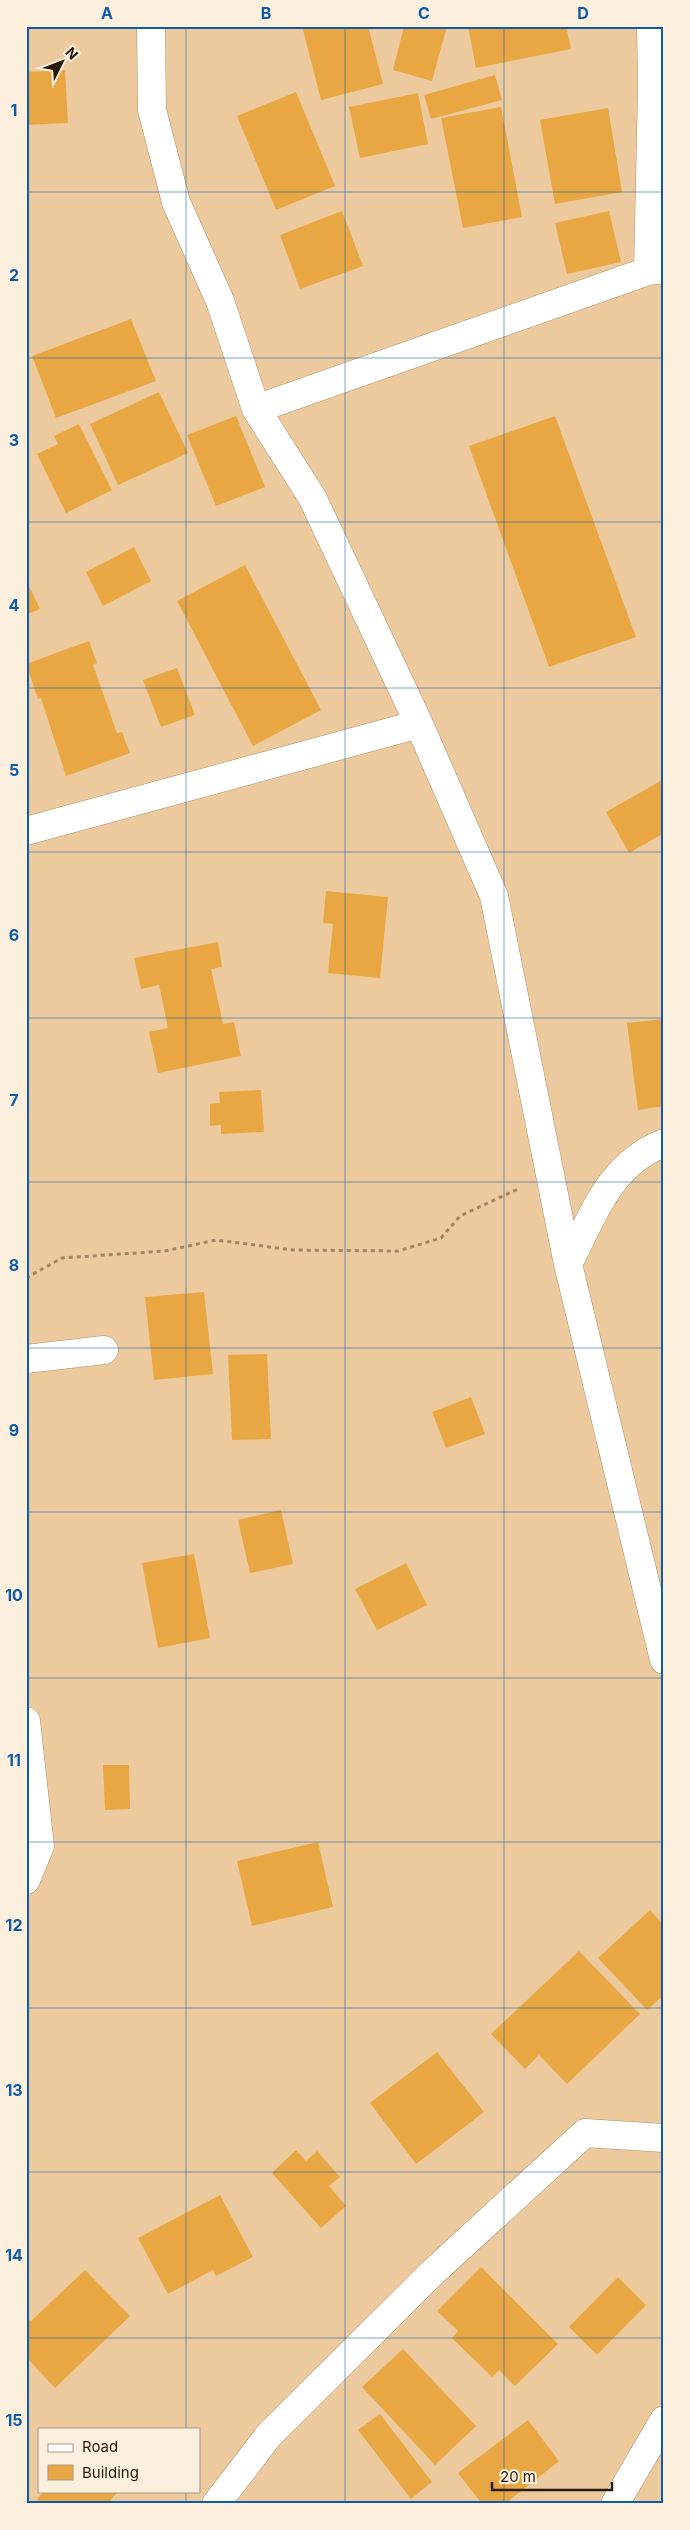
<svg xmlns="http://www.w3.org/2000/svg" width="690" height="2530" font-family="Inter,sans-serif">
  <rect width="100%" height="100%" fill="#edca9d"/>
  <path fill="#e9a743" d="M302 26H368L383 84 321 100Z
    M404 26H447L432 81 393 70Z
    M468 26H566L571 49 476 68Z
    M65 70 68 123 26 125V72Z
    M495 75 502 100 431 119 424 95Z
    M296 92 335 186 276 210 237 116Z
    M418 93 428 144 360 158 349 107Z
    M501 107 522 217 463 228 441 118Z
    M608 108 622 192 555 204 540 120Z
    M342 211 363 266 300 289 280 235Z
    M609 211 621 262 567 274 555 223Z
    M131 319 156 381 56 418 32 356Z
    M159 392 188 453 118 485 90 424Z
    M236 416 265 487 216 506 187 435Z
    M555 416 636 637 549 667 469 446Z
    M79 424 112 490 66 513 37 454 58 444 54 436Z
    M134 547 151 581 103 606 86 572Z
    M245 565 321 710 253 746 177 601Z
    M26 580 40 609 26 615Z
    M89 641 97 663 93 665 117 733 122 732 130 753 66 776 41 698 38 699 26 664Z
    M177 668 195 715 161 727 143 680Z
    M664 779V833L629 853 606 812Z
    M326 891 388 897 380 978 328 973 333 924 323 923Z
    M218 942 222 967 211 969 223 1024 234 1022 241 1056 158 1073 149 1032 168 1028 159 985 141 989 134 958Z
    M664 1019V1106L638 1110 627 1023Z
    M261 1090 264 1132 221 1134V1125L210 1126V1104L220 1103 219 1092Z
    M204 1292 213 1374 154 1380 145 1297Z
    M267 1354 271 1439 232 1440 228 1355Z
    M471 1397 485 1434 446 1448 432 1412Z
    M281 1510 293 1564 250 1573 238 1520Z
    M194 1554 210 1638 158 1648 142 1563Z
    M406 1563 427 1605 377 1630 355 1589Z
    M103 1765H129L130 1809 105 1810Z
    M318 1842 333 1907 252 1926 237 1861Z
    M650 1910 664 1925V1995L647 2010 598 1958Z
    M579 1951 640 2014 567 2084 539 2055 525 2069 491 2034Z
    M437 2052 484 2112 416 2164 370 2103Z
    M296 2150 306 2161 317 2151 340 2177 329 2186 346 2206 321 2228 272 2173Z
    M220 2195 253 2257 216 2276 213 2270 168 2294 138 2238Z
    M481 2267 558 2344 515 2386 499 2370 492 2377 452 2338 458 2331 437 2311Z
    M85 2270 130 2316 55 2388 26 2357V2316L31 2321Z
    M618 2277 646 2305 597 2355 569 2327Z
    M403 2349 476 2426 435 2465 362 2387Z
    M380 2414 432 2482 411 2499 358 2430Z
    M528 2420 559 2461 505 2504H482L458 2473Z
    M44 2491H118L108 2504H43L37 2499Z"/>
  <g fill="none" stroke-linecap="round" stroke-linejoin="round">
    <defs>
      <path id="street" d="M151 26 152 110 176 202 220 301 256 409 312 497 419 724 494 896 568 1264 664 1660
        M648 271 652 85 651 26
        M256 409 648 271 664 269
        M26 831 419 724
        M568 1264C593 1216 609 1164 664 1143
        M26 1359 104 1350
        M26 1721 40 1846 26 1880
        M216 2504 269 2435 433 2272 585 2133 664 2138
        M615 2504 664 2420"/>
    </defs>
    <use href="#street" stroke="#af8e62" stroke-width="29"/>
    <path stroke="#a08663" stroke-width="3" stroke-dasharray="4 4" stroke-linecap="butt" d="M26 1278 62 1258 165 1251 216 1240 293 1250 398 1251 441 1238 460 1216 518 1189"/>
    <use href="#street" stroke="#fff" stroke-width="28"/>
  </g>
  <path fill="none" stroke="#0e5ba9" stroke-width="1" stroke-opacity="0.55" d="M186 26V2429M345 26V2504M504 26V2504M26 192H664M26 358H664M26 522H664M26 688H664M26 852H664M26 1018H664M26 1182H664M26 1348H664M26 1512H664M26 1678H664M26 1842H664M26 2008H664M26 2172H664M26 2338H664M186 2491V2504"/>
  <rect width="690" height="2530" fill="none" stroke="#fdefdd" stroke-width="55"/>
  <rect x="38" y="2428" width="162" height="65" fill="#fdefdd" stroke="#a79a88"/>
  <rect x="48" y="2444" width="25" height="8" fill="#ffffff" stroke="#a79a88"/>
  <text x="82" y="2452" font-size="15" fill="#271b08">Road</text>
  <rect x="48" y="2465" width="25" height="15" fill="#e9a743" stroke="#a79a88"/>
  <text x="82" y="2478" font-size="15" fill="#271b08">Building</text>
  <g transform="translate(62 62) rotate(48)" stroke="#fdefdd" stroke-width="4" paint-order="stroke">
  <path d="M0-4L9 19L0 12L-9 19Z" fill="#271b08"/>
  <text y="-8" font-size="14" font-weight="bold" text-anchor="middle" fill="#271b08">N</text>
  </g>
  <path d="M492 2482v8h120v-8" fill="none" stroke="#271b08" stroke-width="2.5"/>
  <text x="500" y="2482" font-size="15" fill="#271b08" stroke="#fdefdd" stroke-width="4" paint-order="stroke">20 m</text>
  <rect x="28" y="28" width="634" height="2474" fill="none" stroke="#0e5ba9" stroke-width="2"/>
  <g font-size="16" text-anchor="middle" font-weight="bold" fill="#0e5ba9">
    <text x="107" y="19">A</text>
    <text x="266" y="19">B</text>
    <text x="424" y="19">C</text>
    <text x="583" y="19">D</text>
    <text x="14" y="116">1</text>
    <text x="14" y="281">2</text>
    <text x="14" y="446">3</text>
    <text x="14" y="611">4</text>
    <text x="14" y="776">5</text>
    <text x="14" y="941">6</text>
    <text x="14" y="1106">7</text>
    <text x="14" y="1271">8</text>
    <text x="14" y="1436">9</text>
    <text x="14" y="1601">10</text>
    <text x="14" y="1766">11</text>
    <text x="14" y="1931">12</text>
    <text x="14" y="2096">13</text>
    <text x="14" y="2261">14</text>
    <text x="14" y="2426">15</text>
  </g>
</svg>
